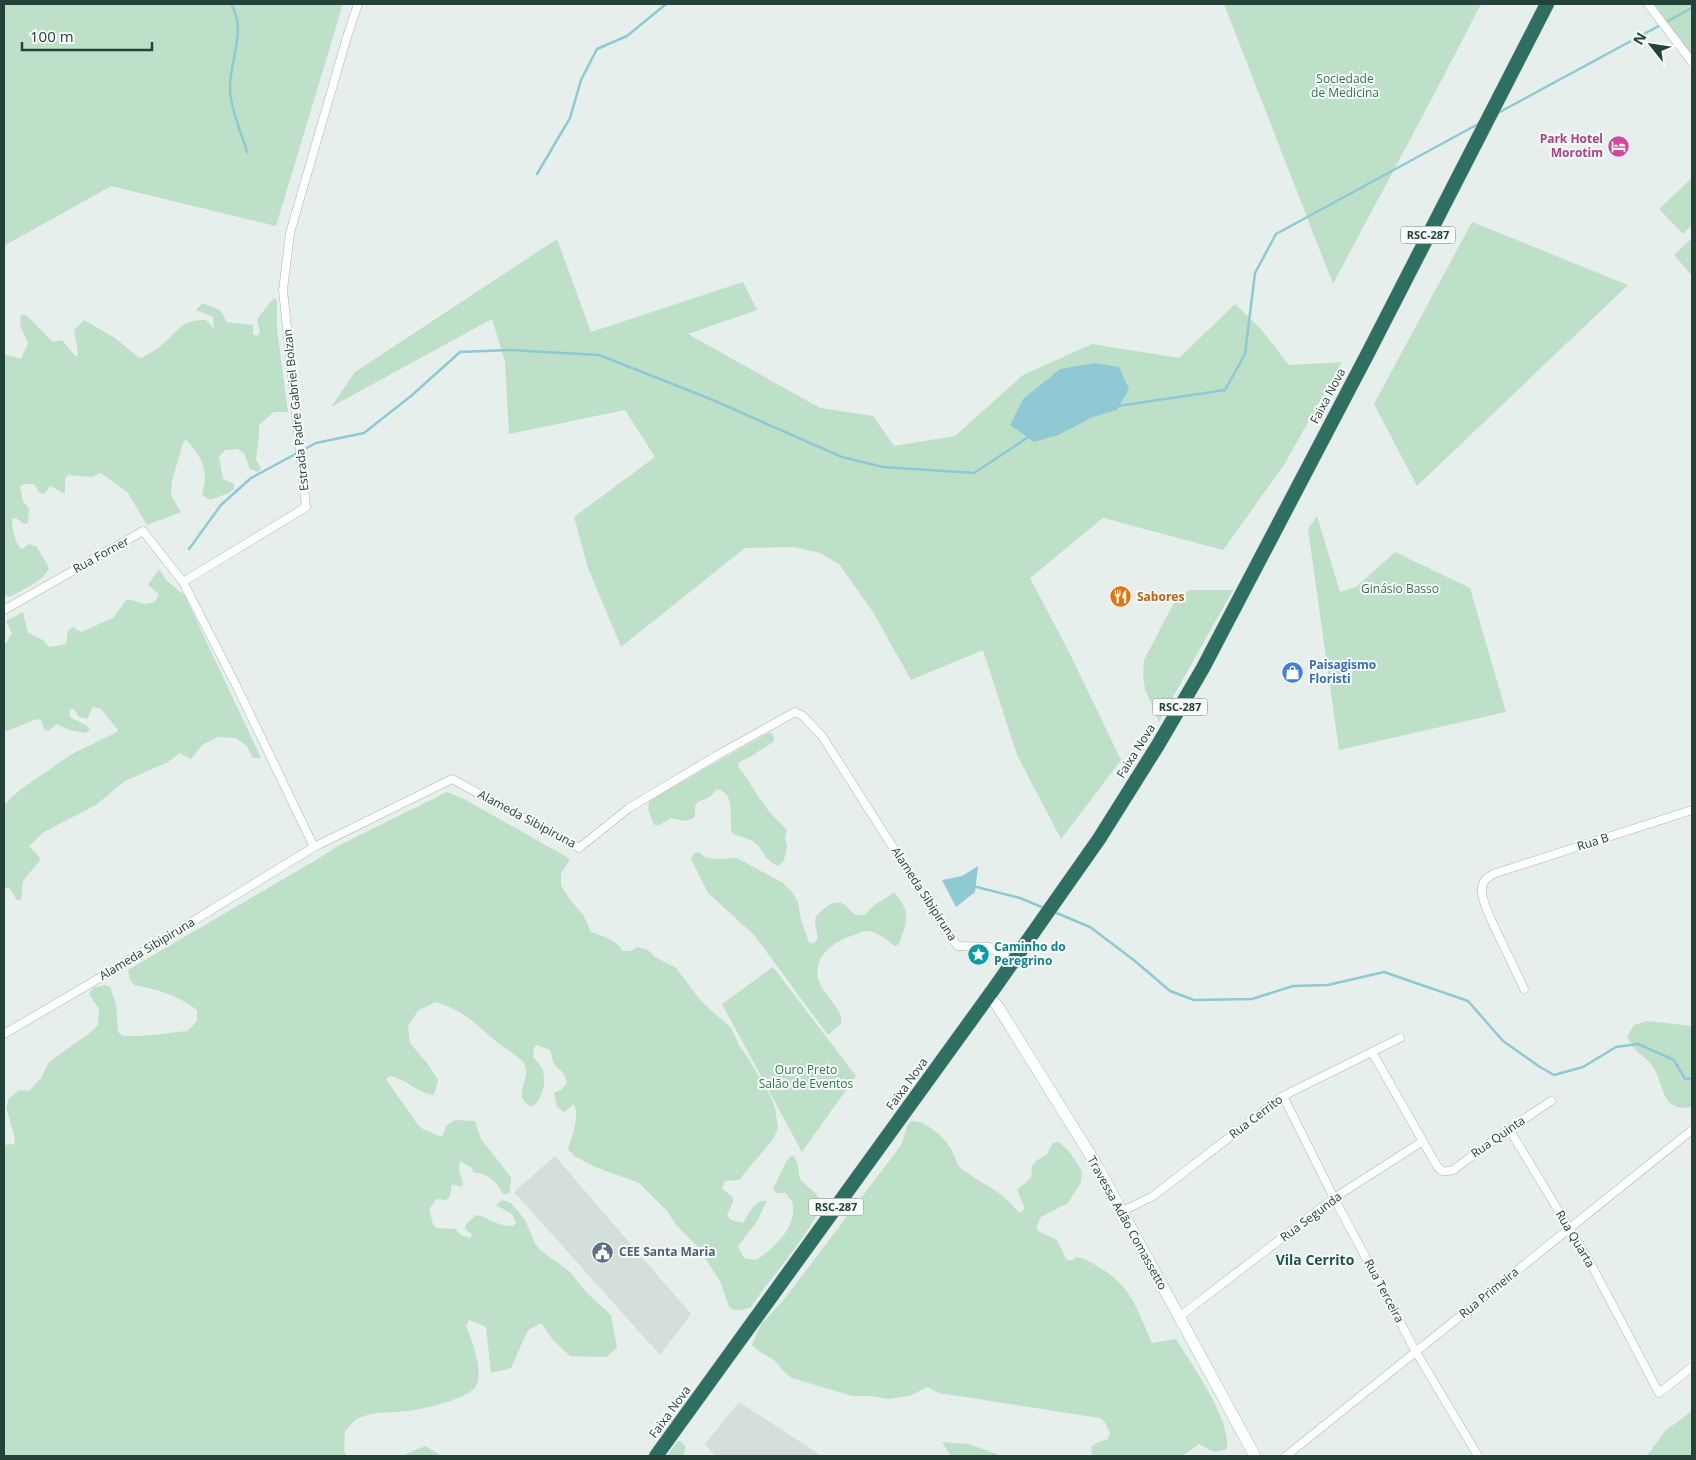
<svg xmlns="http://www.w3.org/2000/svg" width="1696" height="1460" font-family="'Open Sans',sans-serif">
  <rect width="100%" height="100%" fill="#e6efeb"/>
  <path fill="#d4dfda" d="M555 1156 691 1314 660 1355 514 1192Z
    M739 1402 822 1456H715L705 1444Z"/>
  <path fill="#bfe0c8" d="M4 4H343L276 226 111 186 4 246Z
    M1224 4H1481L1437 89 1333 284Z
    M1653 4H1692V56Z
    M1692 178V225L1683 234 1659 209Z
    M1472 222 1628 285 1417 486 1374 404Z
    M1692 238V276L1674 255Z
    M557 239 591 332 743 282 757 310 688 334 820 408 873 416 894 446 955 436 1023 375 1092 344 1179 358 1235 304 1260 328 1289 365 1342 362 1284 465 1223 550 1103 518 1030 578 1069 652 1121 760 1061 839 1017 755 983 650 911 680 873 612 839 564 820 553 794 547 745 548 621 647 588 568 574 517 655 457 625 410 509 434 505 362 492 319 331 407 355 372Z
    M274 298 277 301V329L288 412H274L259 425V434L256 460 261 468 258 472 250 469 244 453 237 449 225 450 219 457 223 479 234 484V489L229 493 210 500 202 495C209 471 203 458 186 440L183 443 172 481 171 495 181 512 147 525 128 493 101 473 92 477 68 475 65 479V494L50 486 44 494 39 492 34 484H24L20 487 23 501 29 509 28 523 24 524 16 518 12 519C12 528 15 544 22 549L29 544 37 547 49 568C45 580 21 591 10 597L5 595 4 354 21 359 28 343 20 325 21 315H26L53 342 62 340 76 357 78 354 74 330 84 320 115 338 138 357 142 358C150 353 159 348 165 342 181 327 183 320 206 320L214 329 213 317 196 310 202 303 220 310 227 322 253 325V334L257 336 260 332 257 319Z
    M1317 516 1340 592 1356 587 1395 552 1470 588 1506 712 1339 750 1308 529Z
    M159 569 166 580 185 596 261 758H253L246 745 235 738 218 737 202 745 191 759 180 753 168 762 125 781 96 805 44 832 29 846 41 859 23 881 21 900H17L9 888 4 889V804L21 789 72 754 115 733 118 730 101 709 93 707 87 719 79 717 74 709H70V717L87 726 90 730 86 733 69 730 57 724 48 731 44 729 41 720 37 719 4 732V645L5 644 12 633 6 621 23 612 28 633 43 640 49 647 66 644 68 630 73 627 81 632 113 618 127 599 145 604 155 602 159 594 148 585Z
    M1191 590H1233L1159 722 1145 689 1143 675 1144 660 1178 595Z
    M770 732 773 734 774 739 773 742 750 757 739 762 738 767C748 778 754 791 763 803 770 814 779 821 787 830L785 837 787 847 784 860 779 866C762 859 767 853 755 843 751 839 739 837 732 833 728 818 737 794 717 789L711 796 698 802 695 806V816L692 819 683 821 671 818 659 825H654C651 816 645 807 651 799Z
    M447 792 464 799 565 856 570 860 561 873V885L568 897 584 916 591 932C602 936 618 940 622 951H631L638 947 648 950 655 957 676 968 701 1001 731 1028 739 1045 750 1061 771 1097 775 1108 778 1128 774 1138 739 1180 725 1181 722 1189 733 1197V1202L727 1215 731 1220 743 1223C749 1214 755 1199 767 1201L756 1223 738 1246 744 1258 756 1260C773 1249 795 1229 793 1206 793 1201 788 1197 786 1193H776L773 1189 786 1162 792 1155C802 1165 796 1170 801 1180 807 1188 819 1191 820 1204 820 1220 774 1275 762 1291 758 1296 755 1302 751 1307 743 1310 735 1312 729 1307L720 1281 697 1246 677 1226 667 1211 639 1183 595 1167 574 1156 568 1149C572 1136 580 1117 574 1104L564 1112 557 1107 554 1093 562 1089 567 1083 564 1074 554 1064 550 1050 537 1045 534 1048 533 1057C536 1060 539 1064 541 1067 548 1078 543 1101 531 1107 509 1094 535 1078 523 1062 517 1054 505 1049 498 1043 475 1024 465 1011 436 1002L419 1010 408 1025 410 1043 428 1064 438 1080 434 1095C417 1093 406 1079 390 1076L386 1079 418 1125 423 1129 442 1137 447 1125 455 1120 475 1121 481 1139 511 1177 510 1192 507 1194 502 1193C497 1180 487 1174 473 1172L472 1168 460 1161 459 1170 463 1182 462 1187 452 1184 450 1196 446 1200 436 1199 429 1210 433 1224 436 1228 455 1229 461 1235 470 1238 472 1234 465 1229 466 1224 476 1215C490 1218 499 1227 513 1226L516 1223 512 1214 496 1205 502 1200 511 1203 525 1220 535 1243 540 1250 569 1271 586 1292 611 1315 617 1348 606 1357 570 1356 553 1340 541 1323 528 1330 511 1368 491 1373 486 1327 469 1320 466 1326C472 1339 484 1373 476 1386 468 1399 424 1409 408 1411 392 1413 374 1411 359 1418 354 1420 349 1427 345 1431L344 1451 347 1456H4V1145L14 1144 15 1139 6 1107 9 1098 19 1090 29 1091 41 1078 49 1062 91 1032 98 1025 99 1009 89 994 93 988 105 985 110 987 116 1004 118 1032 123 1036C145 1037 165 1033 187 1031L197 1021V1010C174 993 160 991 134 985L130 980 128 970 321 857 338 846Z
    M698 852 705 857 714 859 737 858 783 883 792 892 798 902 801 920 809 943H813L817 940C818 933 815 927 815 920 816 915 821 911 825 908 847 891 847 918 862 915 867 915 868 911 871 908 878 902 887 898 894 892 912 913 907 920 899 944L895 946C888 941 877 931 868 931 864 930 858 934 854 935 834 942 814 954 818 978 822 995 845 1010 841 1024L828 1035 754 935 708 893 691 859 693 854Z
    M773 967 856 1076 802 1152 722 1004Z
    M1647 1021 1692 1026V1107C1660 1113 1665 1084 1653 1067 1648 1059 1641 1056 1636 1050 1632 1047 1630 1041 1627 1037L1634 1025Z
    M911 1121C925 1120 943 1136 950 1147 955 1154 955 1162 961 1169L1002 1195 1020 1213 1025 1209 1017 1190 1031 1178 1032 1166 1036 1161 1047 1154 1053 1143 1059 1142 1069 1151 1082 1171 1081 1182 1068 1203 1041 1217 1036 1228 1040 1232 1057 1240 1066 1259 1072 1261 1076 1257C1085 1258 1090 1262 1097 1266 1132 1286 1137 1309 1152 1343L1176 1339C1192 1365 1231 1419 1227 1449L1214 1452 1199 1444 1182 1456H1092L1091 1447 1096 1443 1108 1439 1110 1433 1105 1422 1100 1418 939 1393 928 1387 909 1396 888 1399 870 1396H852L792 1378C785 1374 781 1367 775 1361 767 1355 759 1353 752 1345L761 1324 782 1302 902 1144 907 1126Z
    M1692 1411V1456H1647L1665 1431Z
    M680 1441 683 1443 686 1448 683 1456H667L677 1442Z
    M942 1442 969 1444 1002 1456H951Z
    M425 1446 442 1456H401Z"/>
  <path fill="#8ec9d4" d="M1095 363 1119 367 1129 389 1117 410 1093 417 1058 435 1034 442 1010 425 1023 399 1060 369Z
    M978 866 975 892 956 907 942 880 962 876Z"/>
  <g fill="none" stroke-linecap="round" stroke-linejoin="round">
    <path stroke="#8ec9d4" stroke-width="2.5" d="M231 4C249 33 225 68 231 99 234 117 242 135 247 152
      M1498 113 1692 8
      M537 174 570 118 581 80 597 49 627 36 666 4
      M1118 406 1225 390 1245 354 1255 273 1276 234 1480 123
      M189 549 221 505 251 478 316 443 364 433 411 396 460 352 510 350 599 355 708 398 842 457 883 467 974 473 1030 436
      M973 886 1020 898 1044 908
      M1054 912 1090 927 1135 961 1170 991 1194 1000 1252 999 1293 986 1328 985 1384 972 1468 1001 1503 1041 1540 1067 1554 1075 1583 1067 1616 1047 1638 1044 1674 1060 1685 1079 1692 1078"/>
    <defs>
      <path id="street" d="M1648 4 1692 62
        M4 610 143 531 183 582
        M314 847 236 685 183 582 306 507 283 290 290 233 347 37 358 4
        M1524 989C1513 964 1500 940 1489 915 1486 907 1481 897 1482 889 1482 881 1487 878 1493 874L1692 810
        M4 1034 115 969 314 847 452 779 579 848 629 808 716 756 795 712 803 716 822 736 947 932 958 946 989 947 1013 961
        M1372 1052 1437 1166C1442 1173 1445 1172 1453 1170L1509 1129 1551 1101
        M1283 1096 1334 1198 1416 1352 1478 1456
        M1509 1129 1592 1266 1659 1393 1692 1367
        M1121 1211 1131 1207 1153 1196 1283 1096 1400 1038
        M1179 1317 1334 1198 1423 1141
        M1286 1456 1692 1130"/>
      <path id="secondary" d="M988 997 997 1005 1096 1164 1255 1456"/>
      <path id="highway" d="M656 1456 993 990 1099 839 1158 745 1203 668 1368 353 1547 4"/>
    </defs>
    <use href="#street" stroke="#a8b8b2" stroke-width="9"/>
    <use href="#secondary" stroke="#a4bbb3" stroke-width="12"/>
    <use href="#highway" stroke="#c2cac8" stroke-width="15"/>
    <use href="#street" stroke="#fff" stroke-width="8"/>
    <use href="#secondary" stroke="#fff" stroke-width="11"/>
    <use href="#highway" stroke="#2f6f62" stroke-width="14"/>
  </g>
  <defs>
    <symbol id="hotel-disc" viewBox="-11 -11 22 22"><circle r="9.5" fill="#d1479c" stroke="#f7fbf9"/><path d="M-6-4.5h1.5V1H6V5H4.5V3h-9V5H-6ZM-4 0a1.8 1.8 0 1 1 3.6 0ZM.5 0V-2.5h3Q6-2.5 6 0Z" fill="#fff"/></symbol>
    <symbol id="restaurant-disc" viewBox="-11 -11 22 22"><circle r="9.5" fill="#e8710a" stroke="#f7fbf9"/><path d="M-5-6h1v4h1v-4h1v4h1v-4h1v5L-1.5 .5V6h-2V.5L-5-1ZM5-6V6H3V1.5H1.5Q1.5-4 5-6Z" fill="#fff"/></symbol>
    <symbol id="shop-disc" viewBox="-11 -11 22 22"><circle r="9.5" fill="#3f7fe0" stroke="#f7fbf9"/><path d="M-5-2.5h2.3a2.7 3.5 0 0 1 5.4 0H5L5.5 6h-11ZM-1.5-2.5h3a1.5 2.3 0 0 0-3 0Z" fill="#fff"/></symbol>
    <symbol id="sight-disc" viewBox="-11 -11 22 22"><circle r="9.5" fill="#0f9aa8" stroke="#f7fbf9"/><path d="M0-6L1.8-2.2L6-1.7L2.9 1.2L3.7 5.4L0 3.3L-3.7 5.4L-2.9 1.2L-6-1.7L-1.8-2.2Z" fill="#fff"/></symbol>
    <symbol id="civic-disc" viewBox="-11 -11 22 22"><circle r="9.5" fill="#5c6f8a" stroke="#f7fbf9"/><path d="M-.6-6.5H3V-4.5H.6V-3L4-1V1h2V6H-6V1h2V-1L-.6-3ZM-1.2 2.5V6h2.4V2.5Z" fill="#fff"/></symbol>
  </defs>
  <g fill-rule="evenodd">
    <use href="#hotel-disc" x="1606" y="134" width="25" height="25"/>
    <use href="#restaurant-disc" x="1108" y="584" width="25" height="25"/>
    <use href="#shop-disc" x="1280" y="660" width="25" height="25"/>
    <use href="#sight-disc" x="966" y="942" width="25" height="25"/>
    <use href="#civic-disc" x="590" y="1240" width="25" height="25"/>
  </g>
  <g text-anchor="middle" stroke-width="4" stroke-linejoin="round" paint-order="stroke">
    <g fill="#f7fbf9" stroke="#637a73" stroke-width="1">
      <rect x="1400.5" y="226.5" width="55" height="17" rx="4"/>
      <rect x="1152.5" y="698.5" width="55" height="17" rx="4"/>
      <rect x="808.5" y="1198.5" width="55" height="17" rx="4"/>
    </g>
    <g font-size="11" font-weight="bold" fill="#24423a">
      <text x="1428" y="239">RSC-287</text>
      <text x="1180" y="711">RSC-287</text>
      <text x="836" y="1211">RSC-287</text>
    </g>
    <g font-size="12" fill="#2d7a4b" stroke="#f7fbf9">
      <text x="1345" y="83">Sociedade<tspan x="1345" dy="14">de Medicina</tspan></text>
      <text x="1400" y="593">Ginásio Basso</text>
      <text x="806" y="1074">Ouro Preto<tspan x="806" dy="14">Salão de Eventos</tspan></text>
    </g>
    <g font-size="12" font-weight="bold" fill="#b23c85" stroke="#f7fbf9" text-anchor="end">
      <text x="1603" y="143">Park Hotel<tspan x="1603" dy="14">Morotim</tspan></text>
    </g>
    <g font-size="12" fill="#24423a" stroke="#f7fbf9">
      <text transform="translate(1328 396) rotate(-62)" y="4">Faixa Nova</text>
      <text transform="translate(296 410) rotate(-96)" y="4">Estrada Padre Gabriel Bolzan</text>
      <text transform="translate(101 555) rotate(-29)" y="4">Rua Forner</text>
      <text transform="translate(1136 751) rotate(-58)" y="4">Faixa Nova</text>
      <text transform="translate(527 819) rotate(28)" y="4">Alameda Sibipiruna</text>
      <text transform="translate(1593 842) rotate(-18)" y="4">Rua B</text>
      <text transform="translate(924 894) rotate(57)" y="4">Alameda Sibipiruna</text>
      <text transform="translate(147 949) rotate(-31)" y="4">Alameda Sibipiruna</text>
      <text transform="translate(907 1084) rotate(-54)" y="4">Faixa Nova</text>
      <text transform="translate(1256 1117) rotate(-37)" y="4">Rua Cerrito</text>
      <text transform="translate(1498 1137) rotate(-35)" y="4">Rua Quinta</text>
      <text transform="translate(1311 1217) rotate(-37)" y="4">Rua Segunda</text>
      <text transform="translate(1127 1223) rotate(61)" y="4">Travessa Adão Comassetto</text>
      <text transform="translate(1575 1239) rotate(59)" y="4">Rua Quarta</text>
      <text transform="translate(1384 1291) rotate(62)" y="4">Rua Terceira</text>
      <text transform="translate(1489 1293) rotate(-39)" y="4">Rua Primeira</text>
      <text transform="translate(670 1412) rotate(-54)" y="4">Faixa Nova</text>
    </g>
    <g font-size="12" font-weight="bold" fill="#c56008" stroke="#f7fbf9" text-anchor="start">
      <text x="1137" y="601">Sabores</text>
    </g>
    <g font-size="12" font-weight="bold" fill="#366cbe" stroke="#f7fbf9" text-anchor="start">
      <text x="1309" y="669">Paisagismo<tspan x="1309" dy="14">Floristi</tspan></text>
    </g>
    <g font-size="12" font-weight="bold" fill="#0d838f" stroke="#f7fbf9" text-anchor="start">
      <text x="994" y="951">Caminho do<tspan x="994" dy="14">Peregrino</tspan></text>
    </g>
    <g font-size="12" font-weight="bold" fill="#4e5e75" stroke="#f7fbf9" text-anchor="start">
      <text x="619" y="1256">CEE Santa Maria</text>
    </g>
    <g font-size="14" font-weight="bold" fill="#1f5548" stroke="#f7fbf9">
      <text x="1315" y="1265">Vila Cerrito</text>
    </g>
  </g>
  <rect width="1696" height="1460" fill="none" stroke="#24423a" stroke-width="10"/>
  <g transform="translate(1651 45) rotate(300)" stroke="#f7fbf9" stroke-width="4" paint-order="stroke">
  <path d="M0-4L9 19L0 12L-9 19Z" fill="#24423a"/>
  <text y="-8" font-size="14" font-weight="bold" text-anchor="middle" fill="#24423a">N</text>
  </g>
  <path d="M22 42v8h130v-8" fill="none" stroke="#24423a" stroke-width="2.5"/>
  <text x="30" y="42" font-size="15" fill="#24423a" stroke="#f7fbf9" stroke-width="4" paint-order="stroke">100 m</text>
</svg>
